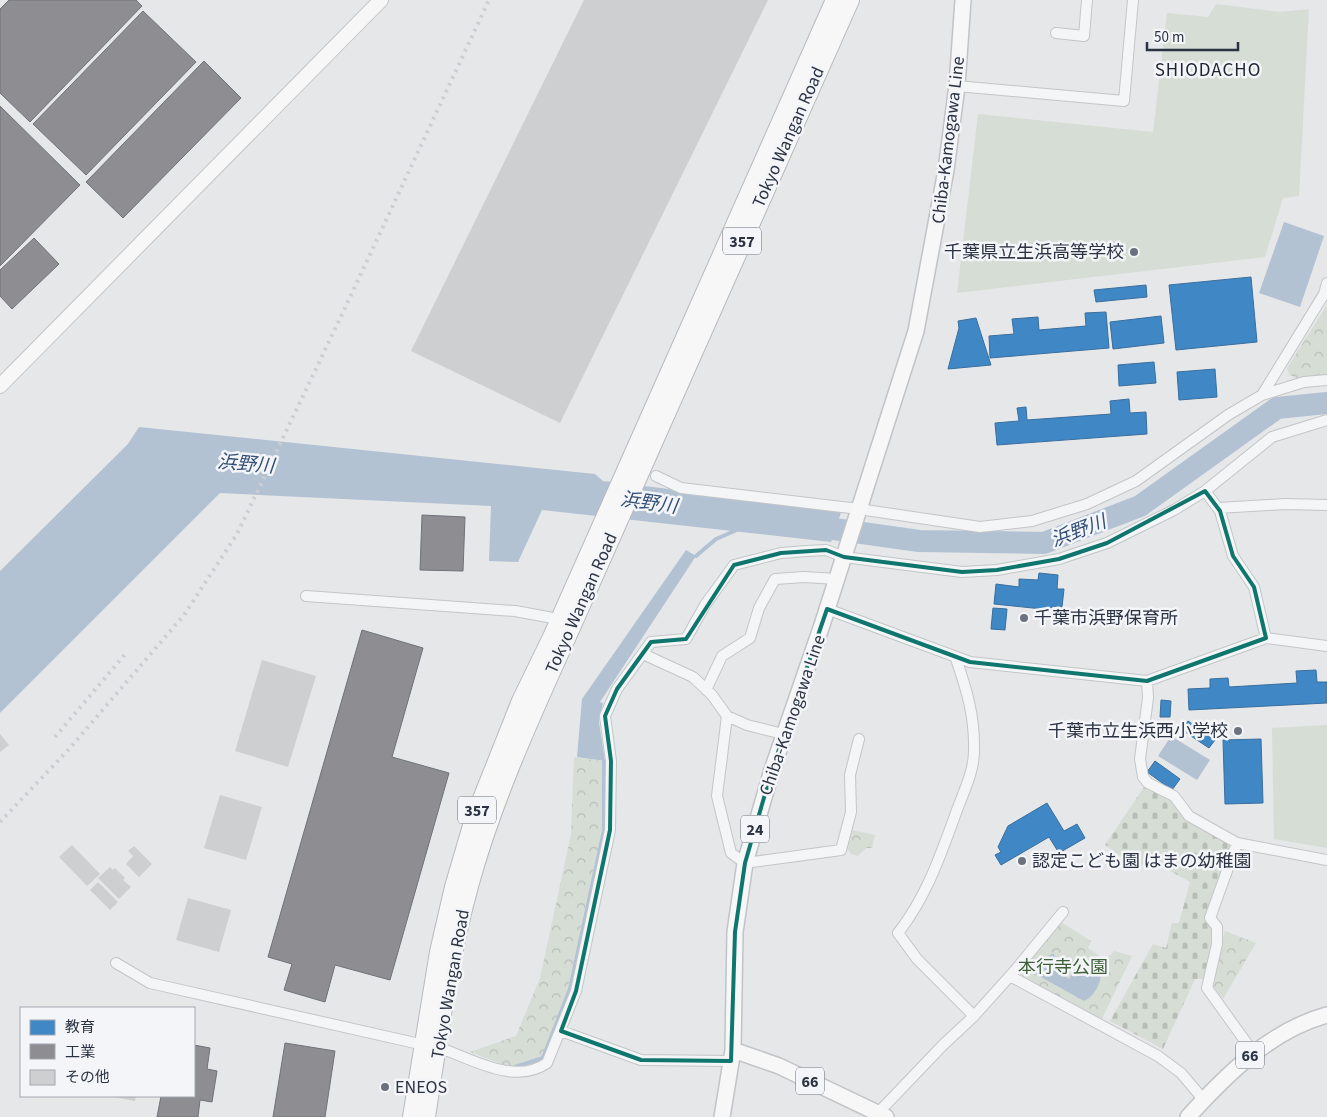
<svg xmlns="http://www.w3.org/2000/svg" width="1327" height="1117" font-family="'Source Sans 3','Noto Sans JP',sans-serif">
  <defs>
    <pattern id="cemetery-stones" width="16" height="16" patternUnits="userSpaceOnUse" patternTransform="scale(1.25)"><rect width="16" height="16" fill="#d5ddd5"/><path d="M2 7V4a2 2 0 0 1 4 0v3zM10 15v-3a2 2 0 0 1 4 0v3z" fill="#b7beb8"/></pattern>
    <pattern id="park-crowns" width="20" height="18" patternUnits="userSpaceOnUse" patternTransform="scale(1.25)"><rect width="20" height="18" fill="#d5ddd5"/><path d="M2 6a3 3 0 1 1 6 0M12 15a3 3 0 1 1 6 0" fill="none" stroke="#b7beb8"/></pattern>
  </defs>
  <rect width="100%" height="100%" fill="#e5e7e9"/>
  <path fill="url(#cemetery-stones)" d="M1144 787 1170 798 1189 822 1227 842 1230 848 1204 920 1213 926 1214 943 1204 979H1195L1163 1049 1110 1021 1153 944 1166 948 1172 923H1179L1190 882 1163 867 1131 863 1105 845Z"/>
  <path fill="url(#park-crowns)" d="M1327 305V374L1295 378 1289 374 1287 368Z
    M574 757 602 761V830L568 989 542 1057 510 1067 470 1052 516 1036 540 978 571 834Z
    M851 830 875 835 872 848H866L858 856 851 854 847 848Z
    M1061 922 1091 941 1088 948 1105 960 1114 951 1132 956 1100 1023 1015 976Z
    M1225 931 1256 943 1223 999 1211 983Z"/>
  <path fill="#d5ddd5" d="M1216 4 1280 12 1309 9 1299 196 1283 198 1265 257 957 293 978 114 1153 132 1167 13 1208 17Z
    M1327 725V848L1274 839 1272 728Z"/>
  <path fill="#b3c2d3" d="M1284 222 1324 236 1300 307 1259 293Z
    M139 427 595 474 603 481 842 510 831 542 542 510 518 562 489 561 491 506 220 493 0 713V571L128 444Z
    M686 550 696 556 600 702 603 703 599 722 605 761 577 757 582 699Z
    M1171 736 1210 760 1197 780 1158 756Z
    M1052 954H1054L1057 970 1069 979 1078 963 1093 961C1095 964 1099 968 1100 971 1103 982 1093 998 1084 1001L1032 972 1044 958Z"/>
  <path fill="#3f88c5" stroke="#396e9e" d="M1251 277 1257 342 1176 350 1169 285Z
    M1146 285 1147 297 1096 302 1094 290Z
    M1106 312 1109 348 990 358 989 336 1014 334 1012 319 1038 317 1039 330 1086 326 1085 313Z
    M1161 316 1164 343 1113 349 1110 322Z
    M976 318 991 365 948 369 959 328 958 321Z
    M1154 362 1156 383 1119 386 1118 365Z
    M1215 369 1217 397 1179 400 1177 372Z
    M1129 399 1130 413 1146 412 1147 434 997 445 995 423 1019 421 1017 408 1026 407 1027 420 1111 414 1110 401Z
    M1039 573 1058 575 1057 589H1064L1062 607 1052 606V610L994 604 996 584 1019 587V579L1038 580Z
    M993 608 1007 609 1005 630 991 629Z
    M1316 670 1317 682H1327V703L1189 710 1188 689 1210 688V679L1228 678 1229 687 1297 683 1296 671Z
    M1161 700 1171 701 1170 717H1160Z
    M1188 721 1215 740 1209 748 1182 730Z
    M1261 739 1263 803 1225 804 1223 740Z
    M1155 761 1180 779 1172 790 1147 772Z
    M1047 803 1064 831 1077 824 1085 838 1059 853 1049 837 1001 865 995 855 1001 852 998 847 1008 826Z"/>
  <path fill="#8d8d92" stroke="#70727a" d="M9 0H136L142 6 30 122 0 93V9Z
    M143 11 196 62 86 175 33 124Z
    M204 61 241 98 123 218 86 182Z
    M0 106 80 185 0 266Z
    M34 238 59 264 12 309 0 296V270Z
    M422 515 465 517 463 571 420 570Z
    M362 630 423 648 392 757 449 773 390 980 335 965 325 1002 284 990 292 964 268 957Z
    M285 1043 335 1051 325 1117H273Z
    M194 1045 210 1048 207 1069 217 1071 212 1102 200 1100 198 1117H157L161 1096H194Z"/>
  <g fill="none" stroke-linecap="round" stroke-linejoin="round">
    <path stroke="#b3c2d3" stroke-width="4" d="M696 556 716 539 737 530
      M515 1067 543 1058 570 989 604 830V761"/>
    <path stroke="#b3c2d3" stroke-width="22" d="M805 525 919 541 1044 543 1140 506 1277 408 1327 403"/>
  </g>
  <path fill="#cdcfd1" d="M584 0H768L560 423 411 351Z
    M262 660 316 676 288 767 235 751Z
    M0 734 9 745 0 752Z
    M220 795 262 807 246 860 204 848Z
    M72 845 100 874 87 886 59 857Z
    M134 846 152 864 139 877 126 864 133 856 128 851Z
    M110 867 113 870 115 868 125 878 123 880 131 887 119 899 98 878Z
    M98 882 118 902 110 910 90 890Z
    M188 898 231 910 219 952 176 940Z
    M109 1096H136L135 1101Z"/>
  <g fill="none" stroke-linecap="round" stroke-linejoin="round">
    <defs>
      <path id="street" d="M1056 33 1084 36 1087 0
        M957 86 1124 101 1133 0
        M1262 395 1324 294 1327 283
        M656 476 681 488 859 509 980 527 1032 521 1087 504 1136 481 1228 415 1262 395 1304 382 1327 380
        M1205 491 1220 511 1233 556 1254 587 1266 638
        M1218 508 1285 504 1327 505
        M306 596 515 611 564 620
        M827 609 970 662 1147 681 1266 638 1327 646
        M643 654 693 677 712 695 727 716 747 725 783 734
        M956 659C967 690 975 718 974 751 974 771 964 791 957 810 941 854 927 896 898 933L917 959 974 1016
        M1147 681 1148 698 1140 759 1143 777 1148 783 1174 796 1189 816 1237 843 1327 860
        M706 690 722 656 750 638 759 608 775 579 804 577 837 579
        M727 716 717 796 731 853 745 863 841 850 851 812 850 775 859 739
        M1237 843 1210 918 1217 927V944L1207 988 1253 1052
        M116 963 150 983 424 1045
        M1010 976 1158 1056 1181 1073 1203 1099
        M561 1031 641 1060 731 1061
        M437 1047C471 1058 514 1086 547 1063L576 991 610 830 611 761 605 716 617 689 651 642 686 639 705 605 734 565 781 553 807 551 826 550 844 557 962 572 997 570 1059 559 1107 543 1174 510 1205 491 1272 437 1327 420
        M878 1113 943 1045 974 1016 1017 968 1063 912"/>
      <path id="secondary" d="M0 386 381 0"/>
      <path id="primary" d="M733 1050 779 1066 886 1117
        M722 1117 733 1050 735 932 745 863 772 770 822 625 916 331 946 170 957 86 963 0
        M1188 1117C1226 1075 1271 1030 1327 1015"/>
      <path id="highway" d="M412 1117 439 952 454 887 474 819 521 701 553 635 835 0
        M426 1117C438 1040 448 962 469 886 494 795 534 710 573 623L850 0"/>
    </defs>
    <use href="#street" stroke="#c3c5c7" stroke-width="12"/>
    <use href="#secondary" stroke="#c3c5c7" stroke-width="16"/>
    <use href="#primary" stroke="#c1c3c7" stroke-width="18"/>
    <use href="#highway" stroke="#b7b9be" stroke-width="20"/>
    <use href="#street" stroke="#f4f5f6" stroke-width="10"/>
    <use href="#secondary" stroke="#f7f7f8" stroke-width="14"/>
    <use href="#primary" stroke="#f7f7f8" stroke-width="15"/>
    <use href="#highway" stroke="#f7f7f8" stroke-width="18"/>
    <path stroke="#cdced1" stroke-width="4" stroke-dasharray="2.5 5" stroke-linecap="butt" d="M55 737 127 652
      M0 822 70 748 184 615 237 534 345 308 489 0"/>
  </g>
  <path fill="none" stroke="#0f766e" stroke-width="4" stroke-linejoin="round" d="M1205 491 1220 511 1233 556 1254 587 1266 638 1147 681 970 662 827 609 772 770 745 863 735 932 731 1061 641 1060 561 1031 576 991 610 830 611 761 605 716 617 689 651 642 686 639 734 565 781 553 826 550 844 557 962 572 997 570 1059 559 1107 543Z"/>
  <g fill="#6c727d" stroke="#f3f5f8" stroke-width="2">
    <circle cx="1134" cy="252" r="5"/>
    <circle cx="1024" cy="618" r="5"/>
    <circle cx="1238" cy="731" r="5"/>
    <circle cx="1022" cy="861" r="5"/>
    <circle cx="385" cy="1087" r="5"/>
  </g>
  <g text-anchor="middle" stroke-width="5" stroke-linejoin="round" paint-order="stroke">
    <g fill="#f3f5f8" stroke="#676d79" stroke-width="1">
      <rect x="723" y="227.5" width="38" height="27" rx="4"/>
      <rect x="458" y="796.5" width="38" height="27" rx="4"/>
      <rect x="741" y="815.5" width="28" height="27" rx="4"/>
      <rect x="1236" y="1041.5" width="28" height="27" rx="4"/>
      <rect x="796" y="1067.5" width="28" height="27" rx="4"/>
    </g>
    <g font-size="16" font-weight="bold" fill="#2b3343">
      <text x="742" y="247">357</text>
      <text x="477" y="816">357</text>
      <text x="755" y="835">24</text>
      <text x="1250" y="1061">66</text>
      <text x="810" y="1087">66</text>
    </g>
    <g font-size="18" fill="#2b3343" stroke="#f3f5f8">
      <text transform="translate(788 137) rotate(-66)" y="6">Tokyo Wangan Road</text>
      <text transform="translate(948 140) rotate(-83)" y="6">Chiba-Kamogawa Line</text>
      <text transform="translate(581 603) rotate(-66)" y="6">Tokyo Wangan Road</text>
      <text transform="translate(792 715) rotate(-71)" y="6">Chiba-Kamogawa Line</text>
      <text transform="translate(450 984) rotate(-80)" y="6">Tokyo Wangan Road</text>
    </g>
    <g font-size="18" fill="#2b3343" stroke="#f3f5f8" text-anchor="start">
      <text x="1124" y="258" text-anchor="end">千葉県立生浜高等学校</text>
      <text x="1034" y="624">千葉市浜野保育所</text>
      <text x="1228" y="737" text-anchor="end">千葉市立生浜西小学校</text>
      <text x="1032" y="867">認定こども園 はまの幼稚園</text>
      <text x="395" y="1093">ENEOS</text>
    </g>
    <g font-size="18" fill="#3e5f38" stroke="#f3f5f8">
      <text x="1063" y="973">本行寺公園</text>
    </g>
    <g font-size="19" letter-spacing="1" fill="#1d2434" stroke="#f3f5f8">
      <text x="1208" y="76">SHIODACHO</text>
    </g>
    <g font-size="19" font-style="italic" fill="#355077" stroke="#f3f5f8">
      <text transform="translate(246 463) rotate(5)" y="7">浜野川</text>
      <text transform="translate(649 502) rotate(8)" y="7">浜野川</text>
      <text transform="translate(1078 530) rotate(-21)" y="7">浜野川</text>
    </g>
  </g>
  <rect x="20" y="1007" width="175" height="90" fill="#f3f5f8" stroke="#a3a7b0"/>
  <rect x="30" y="1020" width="25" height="15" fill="#3f88c5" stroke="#a3a7b0"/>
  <text x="65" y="1032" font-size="15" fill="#2b3343">教育</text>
  <rect x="30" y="1044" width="25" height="15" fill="#8d8d92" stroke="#a3a7b0"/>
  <text x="65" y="1057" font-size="15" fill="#2b3343">工業</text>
  <rect x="30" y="1070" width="25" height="15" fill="#cdcfd1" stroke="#a3a7b0"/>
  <text x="65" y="1082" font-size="15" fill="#2b3343">その他</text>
  <path d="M1147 42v8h91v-8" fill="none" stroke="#2b3343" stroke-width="2.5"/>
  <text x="1154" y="42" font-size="15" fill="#2b3343" stroke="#f3f5f8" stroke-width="4" paint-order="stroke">50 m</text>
</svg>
